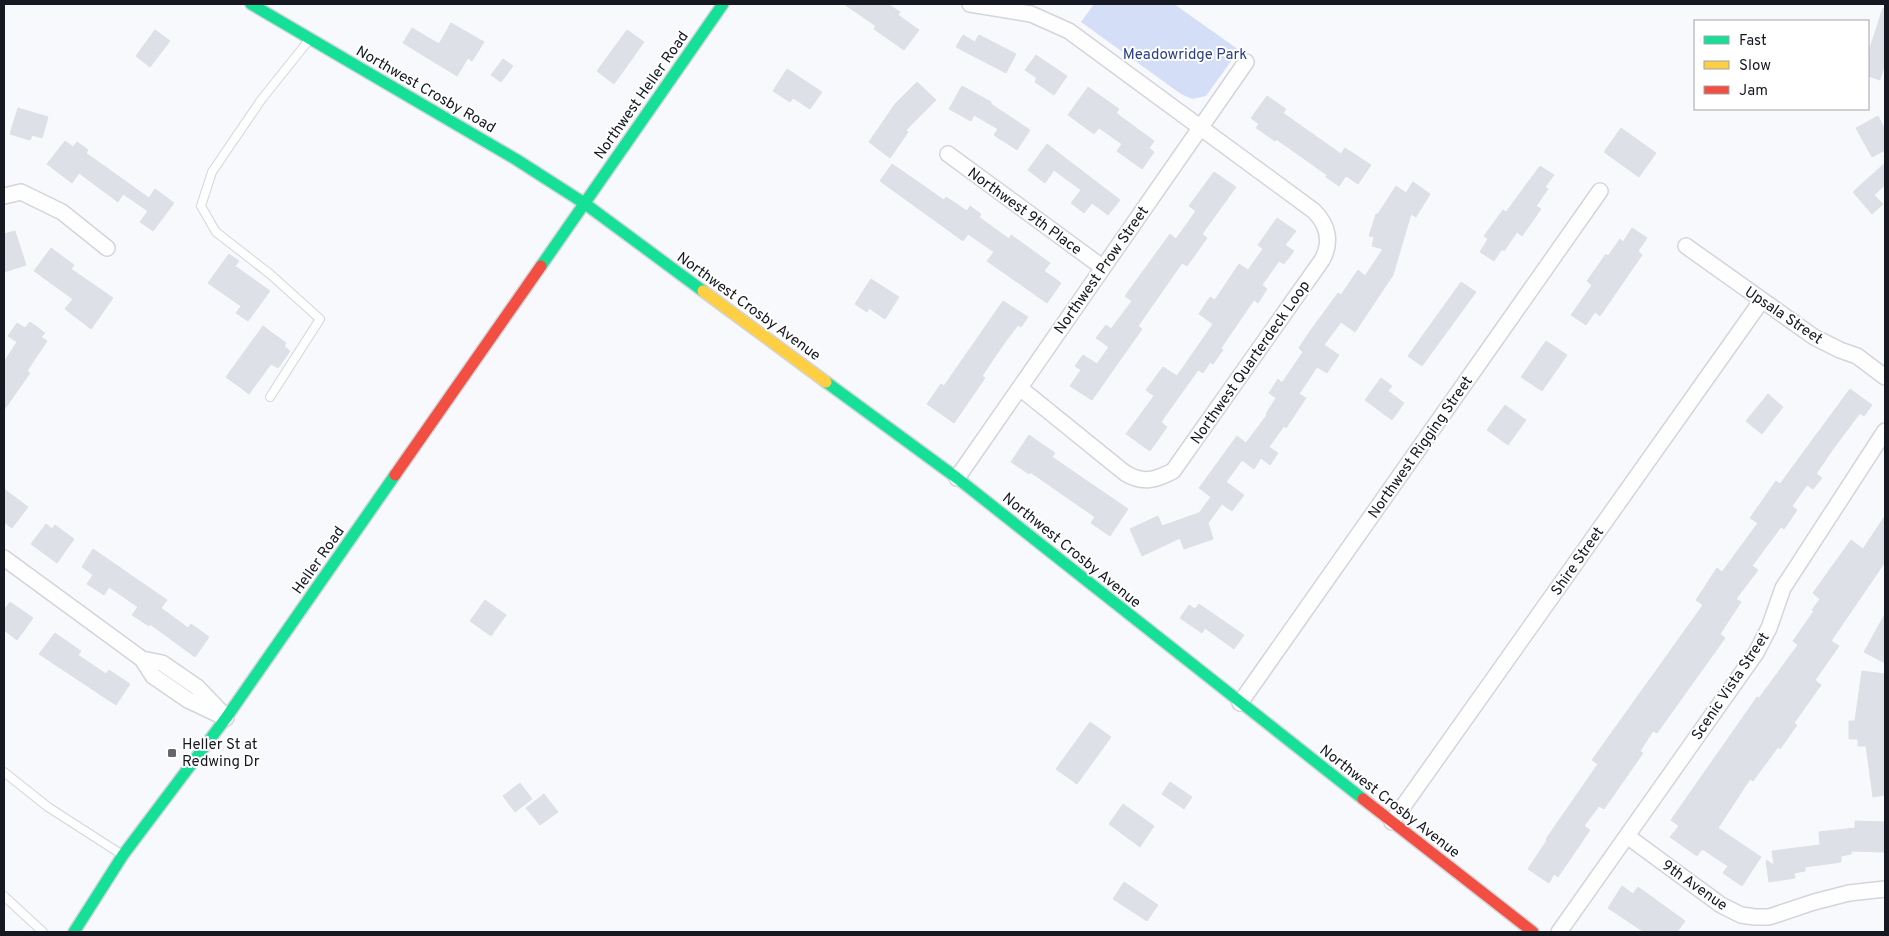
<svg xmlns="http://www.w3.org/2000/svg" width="1889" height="936" font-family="Overpass,sans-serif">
  <rect width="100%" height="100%" fill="#f7f9fc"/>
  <path fill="#d4dff7" d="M1094 4H1174L1239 50 1206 96 1192 99 1181 94 1081 22Z"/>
  <path fill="#dde0e6" stroke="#dee0e6" d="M844 4H888L900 12 898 15 919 30 904 50 874 29 876 26Z
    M1883 8H1885V63L1880 80 1868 76V54Z
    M451 23 484 42 472 61 468 58 457 76 403 43 412 28 439 44Z
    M155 30 170 41 150 67 136 56Z
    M627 30 644 42 614 84 597 71Z
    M963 35 975 42 979 35 1016 54 1006 73 956 47Z
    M1036 55 1067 76 1054 95 1035 82 1037 78 1025 70Z
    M503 59 513 66 501 82 491 75Z
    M787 69 822 92 810 109 793 98 790 102 773 91Z
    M917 82 936 100 906 130 908 132 890 158 869 142 895 104Z
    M962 86 991 102V104L1030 130 1017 150 994 135 998 129 974 115 971 121 949 109Z
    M1088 87 1119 109 1116 113 1154 141 1149 148 1154 152 1142 169 1117 151 1122 144 1099 128 1094 134 1068 115Z
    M1267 96 1286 109 1283 113 1341 154 1345 148 1371 165 1358 184 1346 176 1339 186 1326 177 1327 175 1276 139 1275 141 1256 128 1259 124 1251 118Z
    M18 108 48 117 42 138 32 135 30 140 10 134Z
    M1878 116 1885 130V150L1872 157 1856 128Z
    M1621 128 1656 153 1639 177 1604 152Z
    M65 141 73 147 77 142 88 150 86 153 149 198 155 189 174 203 153 231 140 222 148 211 123 194 118 202 79 173 72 183 47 164Z
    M1047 144 1120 200 1108 215 1092 203 1084 213 1071 203 1081 190 1054 170 1045 183 1028 170Z
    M1885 163V185L1874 195 1883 204 1872 214 1853 192Z
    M892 164 944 200 946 197 967 211 970 206 981 214 979 217 1009 239 1011 235 1050 263 1044 271 1061 283 1047 303 987 261 994 252 968 234 963 241 880 181Z
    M1540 166 1554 175 1545 187 1548 189 1536 206 1541 209 1522 236 1517 232 1504 251 1502 249 1494 261 1480 252 1488 239 1484 236 1503 210 1506 212Z
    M1214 172 1236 187 1202 234 1207 238 1187 266 1182 263 1138 326 1142 329 1092 400 1070 386 1081 370 1075 366 1083 355 1097 364 1109 347 1096 338 1106 325 1111 329 1132 301 1125 296 1170 234 1176 239 1196 211 1189 206Z
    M1413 182 1430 194 1416 217 1411 214 1393 275 1355 332 1341 322 1324 345 1339 355 1327 373 1317 367 1299 394 1306 398 1286 428 1284 426 1269 447 1278 453 1270 465 1261 458 1254 469 1242 460 1226 482 1244 495 1232 511 1222 504 1208 523 1213 539 1184 549 1180 538 1142 556 1130 529 1158 516 1162 526 1199 513 1211 497 1199 488 1237 436 1246 443 1267 415 1266 414 1276 398 1269 393 1278 379 1282 383 1303 352 1299 348 1308 334 1338 293 1341 295 1358 270 1365 276 1383 249 1372 246 1374 237 1369 236 1376 214H1378L1396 186 1406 193Z
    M1277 218 1296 231 1285 245 1294 251 1284 264 1279 261 1262 285 1267 289 1258 303 1254 300 1221 348 1223 350 1213 364 1210 362 1203 373 1198 370 1161 422 1167 427 1150 451 1126 434 1154 396 1146 390 1163 367 1177 376 1213 324 1199 314 1210 297 1215 300 1239 264 1248 270 1263 249 1258 245Z
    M1632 228 1647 238 1638 251 1642 255 1600 316 1595 312 1586 325 1571 315 1592 285 1587 281 1606 254 1608 256 1620 239 1623 242Z
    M15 231 26 265 4 272V234Z
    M51 248 74 265 71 269 113 298 91 329 65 309 73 299 34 271Z
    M229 254 239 261 235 266 270 291 248 321 236 313 241 306 208 283Z
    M871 279 899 297 885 319 869 308 867 312 855 304Z
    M1461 282 1476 292 1422 366 1408 356Z
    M1003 301 1028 317 1021 327 1018 325 1003 345 982 376 985 378 954 423 927 404 941 384 944 386Z
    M30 322 45 333 41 337 47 341 27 371 30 373 4 410V362L17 342 8 336 17 323 25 328Z
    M263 326 286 343 284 346 290 351 278 368 271 364 249 394 226 377Z
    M1546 341 1567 355 1542 391 1521 377Z
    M1381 378 1392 386 1388 391 1404 403 1392 420 1365 400Z
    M1850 389 1872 405 1864 416 1860 413 1833 449 1816 474 1822 478 1813 489 1807 485 1792 506 1797 510 1784 529 1781 527 1752 566 1758 570 1736 599 1741 602 1720 634 1725 638 1657 733 1653 731 1640 751 1643 753 1604 809 1599 806 1584 826 1590 830 1558 877 1554 874 1549 883 1528 869 1547 840 1546 839 1598 764 1592 760 1703 605 1696 600 1717 568 1722 572 1758 523 1750 518 1776 481 1780 484Z
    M1768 394 1783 407 1762 434 1746 421Z
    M1505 405 1526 420 1508 445 1487 430Z
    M1029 435 1055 453 1052 457 1128 509 1110 536 1091 523 1095 517 1030 472 1029 474 1011 462Z
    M4 489 28 507 12 528 4 522Z
    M1885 516V562L1831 641 1839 646 1815 680 1821 685 1794 723 1797 725 1780 749 1778 747 1753 781 1750 779 1718 828 1761 857 1742 886 1723 873 1728 866 1702 849 1697 856 1670 837 1679 826 1671 820 1757 697 1759 698 1798 645 1793 641 1814 611 1812 610 1820 599 1813 593 1851 540 1863 549Z
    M46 524 52 529 55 525 74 539 57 563 31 544Z
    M93 549 167 600 161 608 188 628 191 624 209 637 195 657 150 624 149 626 132 615 138 607 109 587 104 595 87 584 93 575 82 567Z
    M485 600 506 615 491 636 470 621Z
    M10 602 33 618 17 640 4 630V610Z
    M1199 604 1244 635 1234 649 1205 628 1202 633 1180 618 1189 605 1195 609Z
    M1885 614V663L1864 652Z
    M55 633 81 651 78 655 106 674 109 670 130 684 116 705 39 654Z
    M1862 671 1885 674V795L1873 797 1866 746H1858V739H1849V721H1855Z
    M1090 722 1111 737 1077 784 1056 769Z
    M1170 782 1192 797 1184 809 1162 794Z
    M520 783 532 799 515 812 503 796Z
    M544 794 558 812 540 825 526 808Z
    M1123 804 1154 826 1140 847 1109 824Z
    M1855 821 1885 822V852L1851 851V854L1841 856V862L1805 867V871L1794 873 1795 878 1769 882 1766 860 1774 865 1772 851 1820 845 1819 832 1855 828Z
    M1124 882 1158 905 1147 921 1113 899Z
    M1622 886 1633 894 1638 887 1685 921 1677 932H1644L1608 908Z"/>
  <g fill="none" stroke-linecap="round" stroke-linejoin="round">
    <defs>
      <path id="lane" d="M270 397 320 319 270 274 216 232 201 206 212 172 261 100 309 40
        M4 772 48 807 121 854
        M4 896 43 932"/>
      <path id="street" d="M970 4 1031 14 1069 31 1314 211C1328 225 1332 242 1322 260L1173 471C1156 480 1143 484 1125 473L1020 388
        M948 154 1102 267
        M4 196 21 192 62 212 107 248
        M1686 246 1814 337 1840 350 1857 356 1885 377
        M957 478 1246 62
        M4 558 142 659 153 676 188 700 226 718
        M142 659 162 663 197 687 222 713
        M1240 703 1600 191
        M1392 822 1762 300
        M1627 836 1721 905 1741 915 1755 917H1769L1814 902 1849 893 1885 889
        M1559 932 1756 653 1769 628 1783 588 1885 431"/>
      <path id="fast" d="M251 4 517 160 584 203 703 291
        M541 266 723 4
        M826 382 957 478 1363 799
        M74 932 123 855 226 718 395 475"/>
      <path id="slow" d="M703 291 826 382"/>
      <path id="jam" d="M395 475 541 266
        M1363 799 1533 932"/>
    </defs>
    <use href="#lane" stroke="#d2d5db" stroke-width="10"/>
    <use href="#street" stroke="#d2d5db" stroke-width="18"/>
    <use href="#fast" stroke="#d2d5db" stroke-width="14"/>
    <use href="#slow" stroke="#d2d5db" stroke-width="14"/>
    <use href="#jam" stroke="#d2d5db" stroke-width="14"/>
    <use href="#lane" stroke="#fefeff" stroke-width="8"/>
    <use href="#street" stroke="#fefeff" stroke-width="15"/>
    <use href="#fast" stroke="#16e098" stroke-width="11"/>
    <use href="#slow" stroke="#ffcf43" stroke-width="11"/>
    <use href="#jam" stroke="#f24e42" stroke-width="11"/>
  </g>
  <rect fill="#65676e" stroke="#fff" stroke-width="2" x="167" y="748" width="10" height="10" rx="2.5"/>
  <g text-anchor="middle" stroke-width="4" stroke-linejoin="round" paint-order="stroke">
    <g font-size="15" fill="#2a3f86" stroke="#fff">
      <text x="1185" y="59">Meadowridge Park</text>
    </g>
    <g font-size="15" fill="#161922" stroke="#fff">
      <text transform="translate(426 89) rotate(30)" y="5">Northwest Crosby Road</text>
      <text transform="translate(641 95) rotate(-55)" y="5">Northwest Heller Road</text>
      <text transform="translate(1025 211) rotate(36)" y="5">Northwest 9th Place</text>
      <text transform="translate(1101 270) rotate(-55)" y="5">Northwest Prow Street</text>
      <text transform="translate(749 306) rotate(36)" y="5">Northwest Crosby Avenue</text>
      <text transform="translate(1784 315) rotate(34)" y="5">Upsala Street</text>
      <text transform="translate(1250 362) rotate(-55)" y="5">Northwest Quarterdeck Loop</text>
      <text transform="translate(1420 447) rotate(-55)" y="5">Northwest Rigging Street</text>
      <text transform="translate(1072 550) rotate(39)" y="5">Northwest Crosby Avenue</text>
      <text transform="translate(318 560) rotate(-55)" y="5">Heller Road</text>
      <text transform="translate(1577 561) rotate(-55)" y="5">Shire Street</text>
      <text transform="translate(1730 686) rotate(-56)" y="5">Scenic Vista Street</text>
      <text transform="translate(1390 801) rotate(38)" y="5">Northwest Crosby Avenue</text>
      <text transform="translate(1695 885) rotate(35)" y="5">9th Avenue</text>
    </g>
    <g font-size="15" fill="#161922" stroke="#fff" text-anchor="start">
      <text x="182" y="749">Heller St at<tspan x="182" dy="17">Redwing Dr</tspan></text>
    </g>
  </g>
  <rect width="1889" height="936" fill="none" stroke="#161922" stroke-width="10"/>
  <rect x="1694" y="20" width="175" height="90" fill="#ffffff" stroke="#a2a3a7"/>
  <rect x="1704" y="36" width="25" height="8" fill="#16e098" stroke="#a2a3a7"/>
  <text x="1739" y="45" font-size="15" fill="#161922">Fast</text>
  <rect x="1704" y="61" width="25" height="8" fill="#ffcf43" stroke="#a2a3a7"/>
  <text x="1739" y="70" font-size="15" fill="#161922">Slow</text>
  <rect x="1704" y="86" width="25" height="8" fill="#f24e42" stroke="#a2a3a7"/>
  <text x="1739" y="95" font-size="15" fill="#161922">Jam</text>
</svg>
